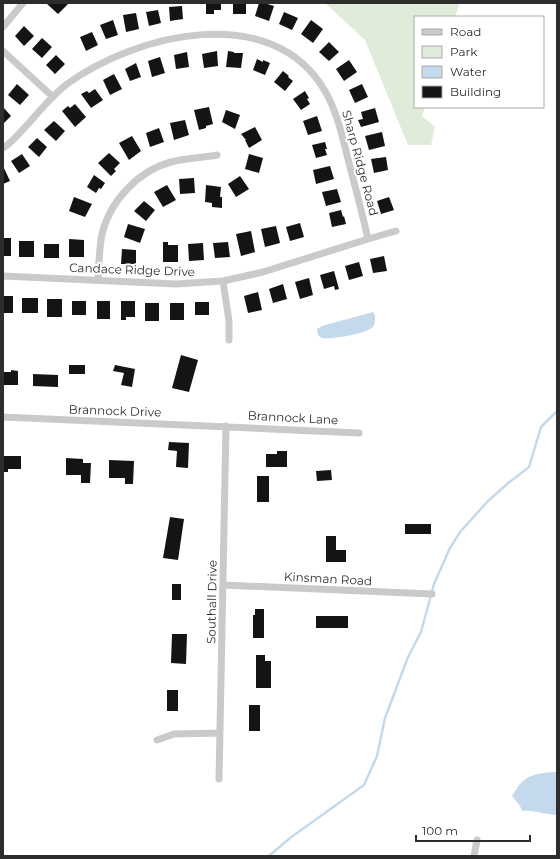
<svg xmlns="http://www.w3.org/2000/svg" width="560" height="859" font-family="Montserrat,sans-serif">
  <rect width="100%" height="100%" fill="#fff"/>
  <path fill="#e1ebda" d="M325 3H460L455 17H415V107H425L422 116 435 127 431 145H408L365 40Z"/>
  <path fill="#c5d9ec" d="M373 312 375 315C375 319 375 324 373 327 368 333 331 340 323 338 321 338 320 336 318 335L317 329 322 326Z
    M557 772V815C545 815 534 810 522 811L520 806 512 796C514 792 517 789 519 785 530 773 541 773 557 772Z"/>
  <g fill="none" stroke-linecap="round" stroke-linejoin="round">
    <path stroke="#c5d9ec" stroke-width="2.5" d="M269 856 290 838 364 785 377 756 385 718 408 657 421 632 434 584 450 548 460 532 487 502 507 484 529 467 541 427 557 411"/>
  </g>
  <path fill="#141414" d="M46 3H67L68 4 58 14Z
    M206 3H221V10H214V14H206Z
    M233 3H246V14H233Z
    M259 3H264L274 6 269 21 255 16Z
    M182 6 183 19 170 21 169 7Z
    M158 10 161 23 149 26 146 12Z
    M284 12 298 18 292 30 279 24Z
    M136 13 139 29 126 32 123 15Z
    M113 20 118 35 106 39 100 25Z
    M311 20 323 29 313 43 301 34Z
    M24 26 34 36 24 46 15 36Z
    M92 32 98 45 86 51 80 37Z
    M42 38 52 47 42 58 32 49Z
    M329 42 339 52 329 61 319 52Z
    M217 51 218 66 204 68 202 54Z
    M228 51 234 52V53H243L241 68 226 67Z
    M187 52 189 67 176 69 174 55Z
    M56 55 65 64 55 74 46 65Z
    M160 57 165 73 152 77 148 61Z
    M257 59 263 62V60L270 63 265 75 253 70Z
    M349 60 357 72 344 81 336 69Z
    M136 63 141 77 130 81 125 69Z
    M283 71 289 76 288 77 293 81 285 91 274 82Z
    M114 74 122 89 110 95 103 80Z
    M17 84 29 95 20 105 8 95Z
    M362 84 368 97 355 103 349 90Z
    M95 89 103 100 91 108 81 94 87 91 89 93Z
    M305 91 309 98 307 99 310 104 301 110 293 99Z
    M75 104 86 117 75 127 62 111 68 106 70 108Z
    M3 107 11 116 3 124Z
    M209 107 213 124 206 126V128L199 130 194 110Z
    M375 108 379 122 361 127 358 120 363 119 361 112Z
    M226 110 240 115 235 129 222 122Z
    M317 116 322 131 308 135 303 121Z
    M185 120 189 135 174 140 170 123Z
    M54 121 65 131 56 141 44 130Z
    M255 127 262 140 249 148 245 140H246L241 134Z
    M159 128 164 142 150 147 146 133Z
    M382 132 385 146 369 150 365 136Z
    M132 136 141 151 129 160 119 143Z
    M37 138 47 147 39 157 28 147Z
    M325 142 327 149H325L327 155 316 158 312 145Z
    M109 153 120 163 114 169 116 171 111 176 98 163Z
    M22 154 30 166 19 173 11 161Z
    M249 154 263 158 259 173 245 169Z
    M386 157 388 170 374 173 371 159Z
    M3 166 10 181 3 184Z
    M330 166 334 179 316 184 313 170Z
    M94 175 105 183 101 189 99 188 96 193 87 187Z
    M240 176 249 189 236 197 228 184Z
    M194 178 195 193 180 194 179 179Z
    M167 185 176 200 163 207 154 192Z
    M206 185 221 187 220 197H222V208L212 207V203L205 202Z
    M337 189 341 202 326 206 322 192Z
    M74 197 92 204 85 217 69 211Z
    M389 197 394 210 381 214 377 201Z
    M144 201 155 210 146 221 134 211Z
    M341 210 343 217 344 216 346 224 332 227 329 213Z
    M300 223 304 237 290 241 286 227Z
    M128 224 145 229 140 243 124 237Z
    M276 226 280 243 265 247 261 229Z
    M251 231 255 252 241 256 236 234Z
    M3 238H11V256H3Z
    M69 239 84 240V257H69Z
    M19 241H34V257H19Z
    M163 242H168V245H178V262H163Z
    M228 242 230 257 215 258 213 243Z
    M203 243 204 260 189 261 188 244Z
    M44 244H59V258H44Z
    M122 249 136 250V264H121Z
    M384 256 387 271 373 273 370 259Z
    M359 262 363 276 349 280 345 266Z
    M334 271 339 289 335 290 334 286 324 289 320 275Z
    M309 278 313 295 300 299 295 282Z
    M283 284 287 299 273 303 269 289Z
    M258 292 262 310 248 313 244 296Z
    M3 296H13V313H3Z
    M22 298H38V313H22Z
    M47 299H62V317H47Z
    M72 301H86V315H72Z
    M97 301H110V319H97Z
    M121 301H135V317H126V320H121Z
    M195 302H209V315H195Z
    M145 303H159V321H145Z
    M170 303H184V320H170Z
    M181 355 198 360 189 392 172 388Z
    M69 365H85V374H69Z
    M115 365 135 369 132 387 121 385 124 373 113 371Z
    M11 370 18 371V385H3V372H11Z
    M33 374 58 375V387L33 386Z
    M169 442 189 443 188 468 176 467 177 451 168 450Z
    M277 451H287V467H266V454H277Z
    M3 456H21V469H8V472H3Z
    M66 458 83 459V463H91L90 483H81V475H66Z
    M109 460 134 461 133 484H125V478H109Z
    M331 470 332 480 317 481 316 471Z
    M257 476H269V502H257Z
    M170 517 184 519 178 560 163 558Z
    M405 524H431V534H405Z
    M326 536H336V550H346V562H326Z
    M172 584H181V600H172Z
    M255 609H264V638H253V615H255Z
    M316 616H348V628H316Z
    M172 634H187L186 664 171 663Z
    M256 655H265V661H271V688H256Z
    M167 690H178V711H167Z
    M249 705H260V731H249Z"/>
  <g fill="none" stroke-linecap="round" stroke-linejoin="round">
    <path stroke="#cacaca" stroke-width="7" d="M3 27 23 3
      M3 51 53 97
      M3 148C13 142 20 132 29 123 40 110 53 95 67 84 136 34 272 0 325 91 337 112 342 135 348 159 355 186 362 212 368 239
      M3 276 176 284 223 281 263 272 368 239 396 231
      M98 280C99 265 99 249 102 234 110 201 138 171 171 162 186 158 202 158 217 155
      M223 281 229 321V340
      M3 417 359 433
      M223 585 432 594
      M157 740 174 734 220 733
      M219 779 226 426
      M474 856 477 840"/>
  </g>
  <g text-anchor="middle" stroke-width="4" stroke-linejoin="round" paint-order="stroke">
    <g font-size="12" fill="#2d2d2d" stroke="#fff">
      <text transform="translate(360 163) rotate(75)" y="4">Sharp Ridge Road</text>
      <text transform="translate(132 270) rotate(2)" y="4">Candace Ridge Drive</text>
      <text transform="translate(115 411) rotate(2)" y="4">Brannock Drive</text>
      <text transform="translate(293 418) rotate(3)" y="4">Brannock Lane</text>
      <text transform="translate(328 579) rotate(3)" y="4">Kinsman Road</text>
      <text transform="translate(212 602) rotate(-89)" y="4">Southall Drive</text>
    </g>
  </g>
  <rect width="560" height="859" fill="none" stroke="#2d2d2d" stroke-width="8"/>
  <rect x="414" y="16" width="130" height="92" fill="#ffffff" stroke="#ababab"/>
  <rect x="422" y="29" width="20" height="6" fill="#cacaca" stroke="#ababab"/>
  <text x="450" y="36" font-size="12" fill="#2d2d2d">Road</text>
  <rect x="422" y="46" width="20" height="12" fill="#e1ebda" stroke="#ababab"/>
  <text x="450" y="56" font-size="12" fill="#2d2d2d">Park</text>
  <rect x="422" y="66" width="20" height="12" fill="#c5d9ec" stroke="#ababab"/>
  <text x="450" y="76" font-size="12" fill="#2d2d2d">Water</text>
  <rect x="422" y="86" width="20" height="12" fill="#141414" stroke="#ababab"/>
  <text x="450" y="96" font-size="12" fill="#2d2d2d">Building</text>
  <path d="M416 835v6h114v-6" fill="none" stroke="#2d2d2d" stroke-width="2"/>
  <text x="422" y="835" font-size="12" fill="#2d2d2d" stroke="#ffffff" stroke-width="3" paint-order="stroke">100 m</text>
</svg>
